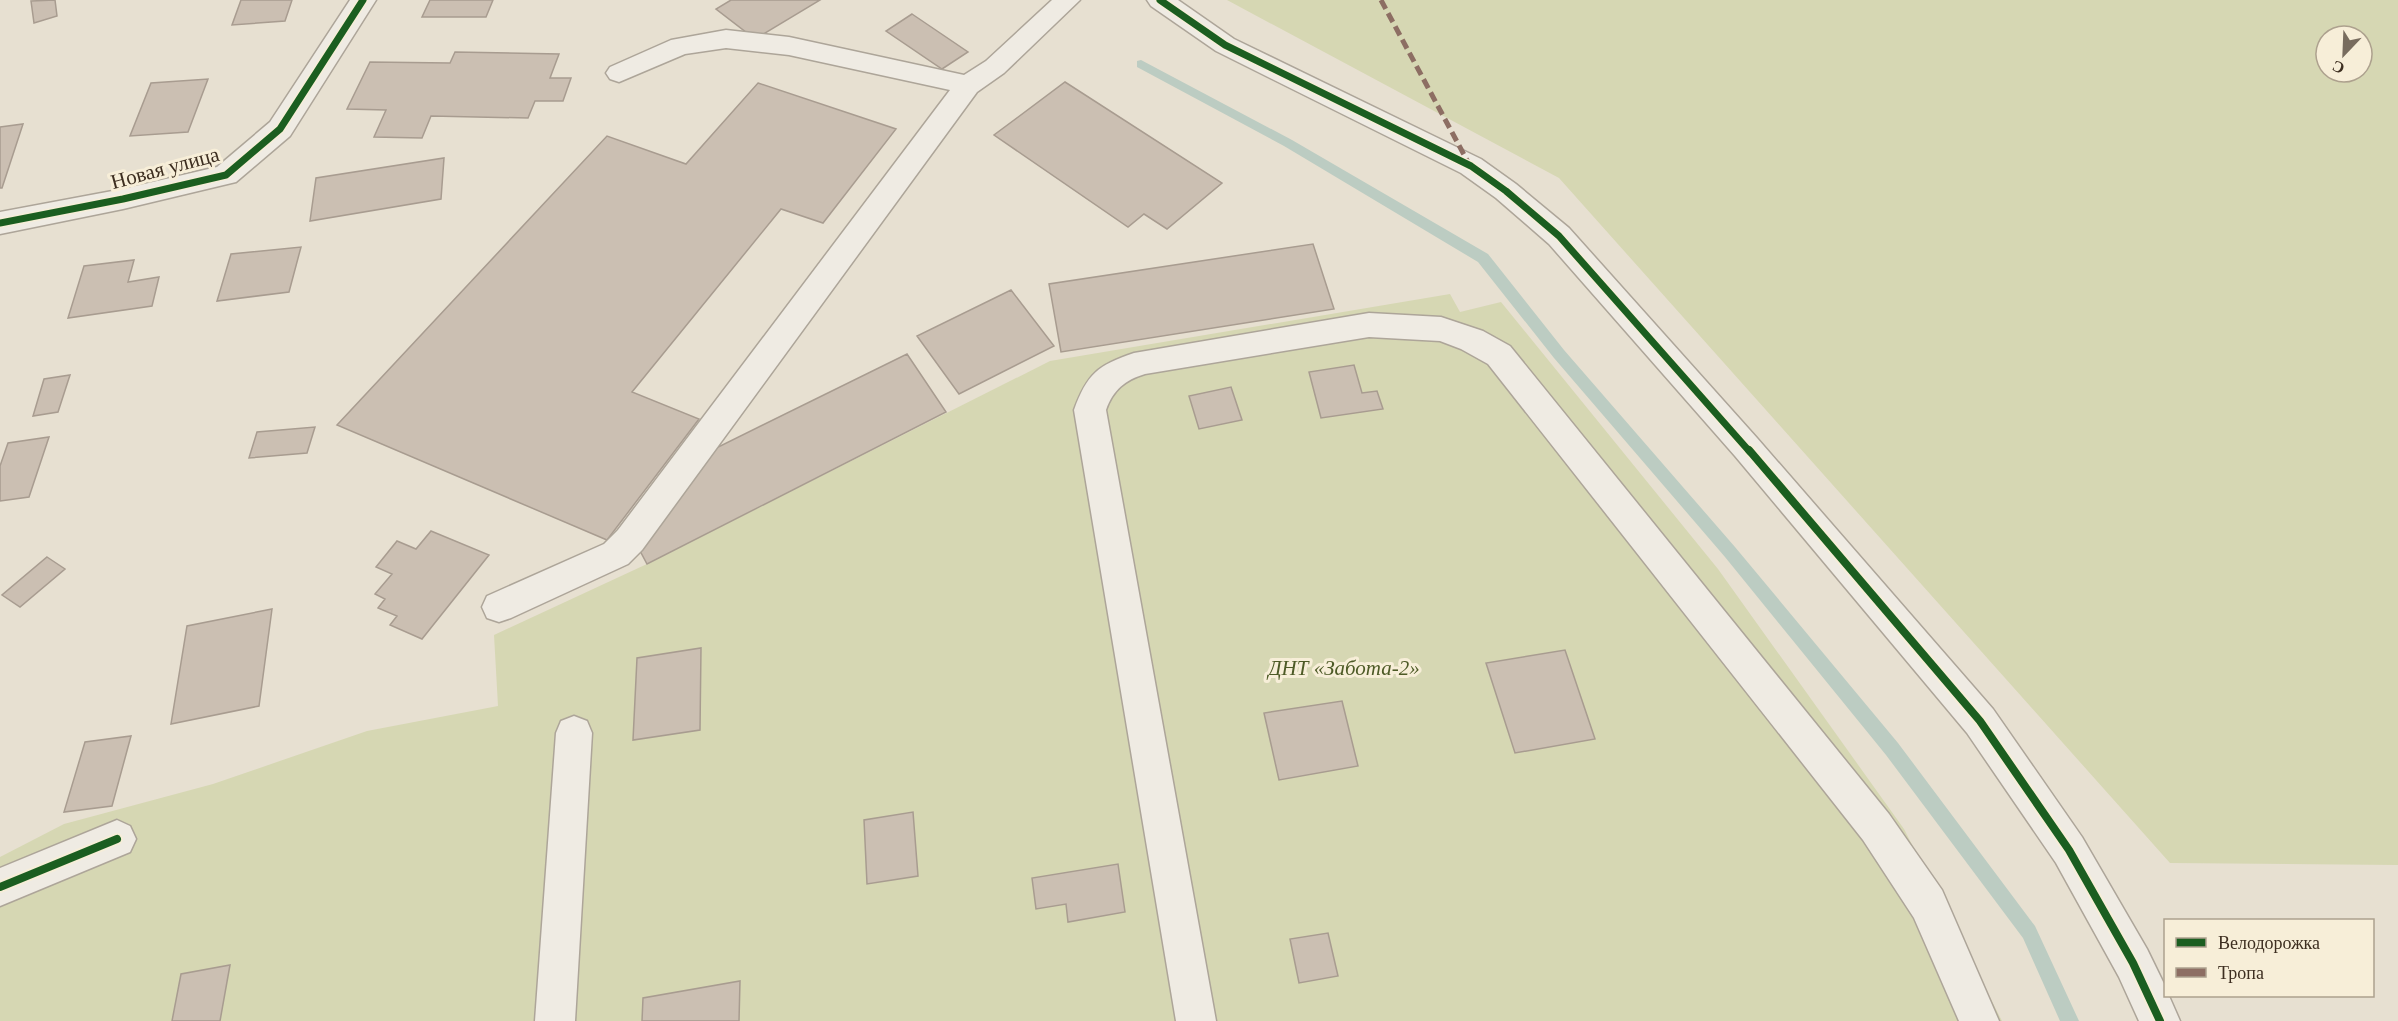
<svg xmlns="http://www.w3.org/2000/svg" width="2398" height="1021" font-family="'Times New Roman',serif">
  <rect width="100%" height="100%" fill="#e7e0d1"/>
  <path fill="#d6d7b3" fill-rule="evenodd" d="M1227 0H2398V865L2170 863 1559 178ZM2326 36H2362V72H2326Z
    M1450 294 1460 312 1501 302 1718 569 1904 829 2002 1021H0V857L64 824 213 784 367 731 498 706 494 635 647 564 1050 361Z"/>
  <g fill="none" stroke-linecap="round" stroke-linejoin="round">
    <path fill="#bcccc2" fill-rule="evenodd" d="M1141 60 1292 140 1488 254 1564 350 1735 547 1898 743 2035 926 2079 1021H2060L2023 938 1886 755 1725 557 1554 358 1478 262 1284 146 1137 67V61Z"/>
  </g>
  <path fill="#cbbfb2" stroke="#a89c90" stroke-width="1.5" d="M55 0 57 16 34 23 31 1Z
    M241 0H292L285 21 232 25Z
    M430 0H493L486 17H422Z
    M731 0H820L755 39 716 9Z
    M912 14 968 52 942 69 886 31Z
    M455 52 559 54 550 78H571L563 101H535L528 118 431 116 422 138 374 137 386 110 347 109 370 62 450 63Z
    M208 79 188 132 130 136 151 83Z
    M1065 82 1222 183 1167 229 1144 214 1128 227 994 135Z
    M758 83 896 129 823 223 781 209 632 392 699 419 607 540 337 425 607 136 686 164Z
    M23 124 2 188H0V127Z
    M444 158 441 199 310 221 316 178Z
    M1313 244 1334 309 1061 352 1049 284Z
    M301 247 289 292 217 301 231 254Z
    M134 260 128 282 159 277 152 306 68 318 84 266Z
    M1011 290 1054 346 959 394 917 336Z
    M907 354 946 412 647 564 638 547 704 454Z
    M1354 365 1362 393 1377 391 1383 409 1321 418 1309 372Z
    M70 375 58 412 33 416 44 379Z
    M1231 387 1242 420 1199 429 1189 396Z
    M315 427 307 453 249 458 257 432Z
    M49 437 29 497 0 501V466L8 443Z
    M431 531 489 555 422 639 390 625 397 616 378 608 385 599 375 594 392 574 376 567 397 541 416 549Z
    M47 557 65 569 20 607 2 595Z
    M272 609 259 706 171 724 187 626Z
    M701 648 700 730 633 740 637 658Z
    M1565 650 1595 739 1515 753 1486 663Z
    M1342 701 1358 766 1279 780 1264 713Z
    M131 736 112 806 64 812 85 742Z
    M913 812 918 876 867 884 864 820Z
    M1118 864 1125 912 1068 922 1066 904 1036 909 1032 878Z
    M1328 933 1338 976 1299 983 1290 939Z
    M230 965 220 1021H172L181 974Z
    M740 981 739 1021H642L643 998Z"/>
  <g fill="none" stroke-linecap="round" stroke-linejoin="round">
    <defs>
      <path id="minor" d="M350 0H376L290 136 236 182 123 209 0 234V212L123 189 217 167 270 122Z
        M1052 0H1080L1004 73 977 92 642 550 628 564 511 618 499 622 487 618 482 607 487 596 604 544 618 530 950 90 789 55 726 48 685 54 619 82 610 79 606 73 610 67 671 40 726 30 789 37 964 75 986 61Z
        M1147 0H1178L1234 39 1481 159 1516 184 1569 228 1757 438 1993 709 2082 837 2147 949 2166 988V996H2169L2180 1021H2139L2119 977 2056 863 1967 733 1735 456 1549 244 1496 198 1461 173 1216 51 1151 6Z
        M1369 313 1441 317 1483 331 1510 346 1889 814 1942 890 1999 1021H1959L1914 918 1863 840 1488 364 1461 349 1440 341 1369 337 1145 374C1125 380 1113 390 1106 410L1216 1021H1176L1074 410C1087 374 1098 365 1134 353Z
        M574 716 587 721 592 733 575 1021H535L556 733 561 721Z
        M117 820 130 826 136 839 130 852 0 906V868Z"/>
    </defs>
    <use href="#minor" stroke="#ada599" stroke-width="3"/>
    <use href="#minor" fill="#efebe3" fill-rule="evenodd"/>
    <path stroke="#8d6e63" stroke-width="5" stroke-dasharray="10 5" stroke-linecap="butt" d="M1381 0 1469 164"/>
    <defs>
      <path id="cycleway-far1" d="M1160 0 1225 45 1471 166 1506 191 1559 236 1750 452
        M0 223 123 199 226 175 280 129 363 0"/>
      <path id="cycleway" d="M1749 450 1980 721 2069 850 2133 963 2160 1021
        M0 887 117 839"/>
    </defs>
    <use href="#cycleway-far1" stroke="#f7eed8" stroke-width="10"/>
    <use href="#cycleway" stroke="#f7eed8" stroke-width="12"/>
    <use href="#cycleway-far1" stroke="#1b5e20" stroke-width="7"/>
    <use href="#cycleway" stroke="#1b5e20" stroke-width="8"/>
  </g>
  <g text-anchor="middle" stroke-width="6" stroke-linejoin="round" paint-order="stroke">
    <g font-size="21" fill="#3d2e20" stroke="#f7eed8">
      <text transform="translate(165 168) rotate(-15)" y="7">Новая улица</text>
    </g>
    <g font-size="21" font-style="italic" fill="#4d5a26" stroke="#f7eed8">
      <text x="1344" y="675">ДНТ «Забота-2»</text>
    </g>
  </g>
  <rect x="2164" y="919" width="210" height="78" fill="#f7eed8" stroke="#ada18e" stroke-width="1.5"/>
  <rect x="2176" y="938" width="30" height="9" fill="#1b5e20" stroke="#ada18e" stroke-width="1.5"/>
  <text x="2218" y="949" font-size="18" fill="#3d2e20">Велодорожка</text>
  <rect x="2176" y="968" width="30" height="9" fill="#8d6e63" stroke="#ada18e" stroke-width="1.5"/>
  <text x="2218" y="979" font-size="18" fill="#3d2e20">Тропа</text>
  <g transform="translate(2344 54) rotate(203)"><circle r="28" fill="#f7eed8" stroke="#ada18e" stroke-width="1.5"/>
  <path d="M0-4.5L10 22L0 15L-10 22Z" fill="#786c5e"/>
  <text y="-9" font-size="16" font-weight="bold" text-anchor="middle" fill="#3d2e20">С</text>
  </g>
</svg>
